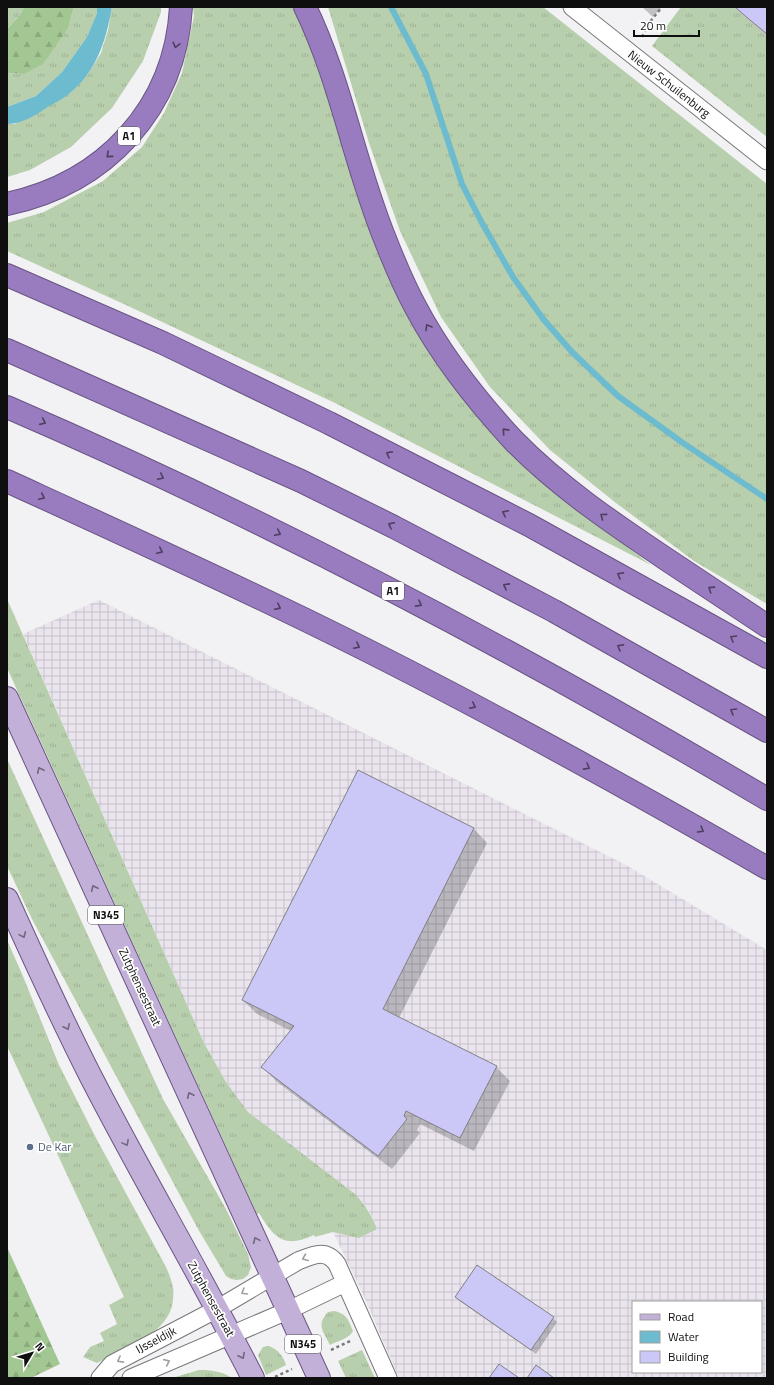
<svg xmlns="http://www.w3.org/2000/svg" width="774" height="1385" font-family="'Titillium Web',sans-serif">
  <defs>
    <pattern id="industrial-grid" width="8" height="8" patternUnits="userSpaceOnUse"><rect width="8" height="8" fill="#e9e4ed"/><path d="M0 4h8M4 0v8" fill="none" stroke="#c7c2ca"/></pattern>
    <pattern id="grass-tufts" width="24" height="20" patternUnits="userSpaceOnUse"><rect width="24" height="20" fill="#b8cfae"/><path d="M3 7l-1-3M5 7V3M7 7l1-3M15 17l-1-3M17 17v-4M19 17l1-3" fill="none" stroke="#9db195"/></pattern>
    <pattern id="forest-firs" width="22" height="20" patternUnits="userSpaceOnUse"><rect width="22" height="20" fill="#a3c793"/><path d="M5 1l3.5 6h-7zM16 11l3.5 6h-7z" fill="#8baa7e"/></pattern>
  </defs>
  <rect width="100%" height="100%" fill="#f2f1f4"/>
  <path fill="url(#industrial-grid)" fill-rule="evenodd" d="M99 600 626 865 767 950V1378H399L362 1292 333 1232 344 1234 377 1229 372 1216 364 1204 248 1112 226 1082 204 1043 23 634ZM633 1302H761V1372H633Z"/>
  <path fill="url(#grass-tufts)" d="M7 7H24L20 15 7 29Z
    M74 7H97V13L87 37 62 72 36 96 7 107V73L24 74 68 28Z
    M112 7H161V12L143 61 112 108 71 147 30 170 7 177V124H15L70 93 88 74 101 53 108 30Z
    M193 7H295L300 16 395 285 556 492 651 565 335 403 126 305 7 251V223L44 212 103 181 142 147 164 113 182 73 194 16Z
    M328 7H543L767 184V604L694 561 616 503 550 450 490 387 441 317 400 231 369 143Z
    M681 7H733L767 36V137L652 46Z
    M7 599 204 1043 226 1082 248 1112 355 1194C365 1205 372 1215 377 1229L359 1238 333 1232 315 1237 314 1235C284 1249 274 1238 259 1213L257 1214 7 668Z
    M7 759 163 1099 226 1209 248 1254 251 1267 248 1275 243 1279 237 1280 231 1279 226 1276 198 1229 32 919 7 866Z
    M7 940 22 974 59 1065 96 1138 166 1267C169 1274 172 1281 173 1288 174 1292 173 1296 173 1300 170 1334 123 1350 97 1363L83 1357 90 1347 104 1341 100 1333 117 1324 109 1305 124 1297 7 1046Z
    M334 1311C347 1314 348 1319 353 1331 349 1339 337 1341 330 1345 323 1331 316 1325 328 1312Z
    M268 1346C277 1348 284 1357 286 1365L266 1375 258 1355 263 1347Z
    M362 1350 375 1378H346L338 1361Z
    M199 1370C211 1370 222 1371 232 1378H172Z"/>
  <path fill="url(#forest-firs)" d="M24 7H74L68 28 43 64 24 74 7 73V29L20 15Z
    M7 1247 60 1364 31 1378H7Z"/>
  <path fill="#6dbbce" d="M97 7H112C106 40 97 71 70 93 63 99 54 103 46 108 35 116 21 124 7 124V107L36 96 62 72 87 37 97 13Z"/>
  <path fill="#0003" d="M642 7H662L653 17Z
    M733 7H767V36Z
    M359 771 474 829 487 843 399 1018 496 1067 510 1081 474 1151 420 1124 417 1130 420 1133 392 1169 276 1081 263 1067 291 1031 257 1014 243 1000Z
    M456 1297 553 1318 557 1322 536 1354 461 1302Z"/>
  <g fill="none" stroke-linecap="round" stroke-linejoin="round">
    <path stroke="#6dbbce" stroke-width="6" d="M391 7 426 74 462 184 482 223 513 277 544 320 572 352 618 396 683 443 767 499"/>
  </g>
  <path fill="#cbc8f7" stroke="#808083" d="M735 7H767V34L750 20Z
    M358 770 474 828 383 1009 497 1066 460 1138 406 1111 404 1116 407 1119 378 1156 261 1067 294 1026 242 1000Z
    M477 1265 554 1317 531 1350 455 1297Z
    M499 1364 519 1378H489Z
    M536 1365 554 1378H527Z"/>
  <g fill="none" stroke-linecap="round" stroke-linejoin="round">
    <defs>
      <path id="minor" d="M572 7 767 161
        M100 1378 112 1364 217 1309 298 1261C313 1255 326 1248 337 1264L388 1378
        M131 1378 287 1311 345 1283"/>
      <path id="primary" d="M7 698 319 1378
        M7 899C34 959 61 1018 91 1077 143 1178 201 1276 253 1378"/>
      <path id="motorway" d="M305 7C341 81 354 163 385 239 394 262 404 286 416 308 442 357 477 401 514 441 558 486 611 522 663 557 698 580 732 603 767 626
        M7 204C105 183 175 109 181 7
        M7 275 163 343 329 423 529 525 767 657
        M7 350 301 481 394 527 554 611 767 731
        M7 407C269 520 522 654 767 799
        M7 481C112 529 218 577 322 628 473 702 621 784 767 868"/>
    </defs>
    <use href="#minor" stroke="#787779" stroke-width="19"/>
    <use href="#primary" stroke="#695582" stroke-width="24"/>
    <use href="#motorway" stroke="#695582" stroke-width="24"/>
    <path stroke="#78787a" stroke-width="2.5" stroke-dasharray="3 3" stroke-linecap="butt" d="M642 37 649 23 662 7
      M331 1350 350 1341
      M275 1377 292 1369"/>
    <use href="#minor" stroke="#fff" stroke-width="17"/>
    <use href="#primary" stroke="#c2b0d9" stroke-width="22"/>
    <use href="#motorway" stroke="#997bc0" stroke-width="22"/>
  </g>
  <defs><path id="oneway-chevron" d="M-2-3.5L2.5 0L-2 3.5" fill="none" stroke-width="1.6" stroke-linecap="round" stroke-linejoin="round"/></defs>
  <g stroke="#4d405f">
    <use href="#oneway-chevron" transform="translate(176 45) rotate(104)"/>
    <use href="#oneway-chevron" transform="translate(109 155) rotate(139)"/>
    <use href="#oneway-chevron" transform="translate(428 327) rotate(-121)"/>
    <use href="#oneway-chevron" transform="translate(43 422) rotate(24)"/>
    <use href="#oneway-chevron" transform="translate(505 431) rotate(-132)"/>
    <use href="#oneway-chevron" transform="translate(389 454) rotate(-153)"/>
    <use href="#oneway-chevron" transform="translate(161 477) rotate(25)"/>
    <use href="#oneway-chevron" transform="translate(42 497) rotate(25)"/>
    <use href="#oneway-chevron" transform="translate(505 513) rotate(-153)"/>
    <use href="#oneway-chevron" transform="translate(603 516) rotate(-143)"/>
    <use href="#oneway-chevron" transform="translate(391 525) rotate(-153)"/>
    <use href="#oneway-chevron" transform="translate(278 533) rotate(26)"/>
    <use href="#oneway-chevron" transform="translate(160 551) rotate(25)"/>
    <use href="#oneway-chevron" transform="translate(620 575) rotate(-151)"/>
    <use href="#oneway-chevron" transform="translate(506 586) rotate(-152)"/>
    <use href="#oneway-chevron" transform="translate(711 589) rotate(-147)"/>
    <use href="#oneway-chevron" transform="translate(419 604) rotate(28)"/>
    <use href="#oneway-chevron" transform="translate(278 607) rotate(26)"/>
    <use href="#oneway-chevron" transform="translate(733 638) rotate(-150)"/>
    <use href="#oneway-chevron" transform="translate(357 646) rotate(27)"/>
    <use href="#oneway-chevron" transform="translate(620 647) rotate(-151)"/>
    <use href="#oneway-chevron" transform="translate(473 706) rotate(27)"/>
    <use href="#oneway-chevron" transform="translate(733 711) rotate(-150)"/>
    <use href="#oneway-chevron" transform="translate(587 767) rotate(29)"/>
    <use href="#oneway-chevron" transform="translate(701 830) rotate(30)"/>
  </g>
  <g stroke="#71687f">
    <use href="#oneway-chevron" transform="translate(40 770) rotate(-115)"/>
    <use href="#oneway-chevron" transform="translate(94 888) rotate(-115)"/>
    <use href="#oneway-chevron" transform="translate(23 935) rotate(66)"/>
    <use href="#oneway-chevron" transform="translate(67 1027) rotate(64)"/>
    <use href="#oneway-chevron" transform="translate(190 1095) rotate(-115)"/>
    <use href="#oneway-chevron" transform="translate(126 1143) rotate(62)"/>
    <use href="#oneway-chevron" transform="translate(256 1240) rotate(-114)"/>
    <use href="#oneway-chevron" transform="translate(242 1356) rotate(63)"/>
  </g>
  <g stroke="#9f9f9f">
    <use href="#oneway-chevron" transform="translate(305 1258) rotate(158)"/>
    <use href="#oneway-chevron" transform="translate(244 1292) rotate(150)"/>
    <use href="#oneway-chevron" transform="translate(120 1360) rotate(152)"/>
    <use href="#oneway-chevron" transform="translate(167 1362) rotate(-24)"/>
  </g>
  <circle fill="#5c6f8a" stroke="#fff" stroke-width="1.5" cx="30" cy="1147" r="4"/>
  <g text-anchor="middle" stroke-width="3.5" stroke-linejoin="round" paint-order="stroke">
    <g fill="#fff" stroke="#575758" stroke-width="1">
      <rect x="118" y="127" width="22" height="18" rx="3"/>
      <rect x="382" y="582" width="22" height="18" rx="3"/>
      <rect x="88" y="906" width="36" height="18" rx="3"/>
      <rect x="285" y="1335" width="36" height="18" rx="3"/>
    </g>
    <g font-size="11" font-weight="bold" fill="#0f0f10">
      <text x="129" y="140">A1</text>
      <text x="393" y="595">A1</text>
      <text x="106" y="919">N345</text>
      <text x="303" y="1348">N345</text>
    </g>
    <g font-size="12" fill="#0f0f10" stroke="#fff">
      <text transform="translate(669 84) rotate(38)" y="4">Nieuw Schuilenburg</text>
      <text transform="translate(140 987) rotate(65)" y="4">Zutphensestraat</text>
      <text transform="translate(211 1299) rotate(61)" y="4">Zutphensestraat</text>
      <text transform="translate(156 1340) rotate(-28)" y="4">IJsseldijk</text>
    </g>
    <g font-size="12" fill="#4e5e75" stroke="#fff" text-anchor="start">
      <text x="38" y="1151">De Kar</text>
    </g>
  </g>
  <rect width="774" height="1385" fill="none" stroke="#0f0f10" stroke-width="16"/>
  <rect x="632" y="1301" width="130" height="72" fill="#ffffff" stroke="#9f9f9f"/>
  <rect x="640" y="1314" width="20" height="6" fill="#c2b0d9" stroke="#9f9f9f"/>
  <text x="668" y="1321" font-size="12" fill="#0f0f10">Road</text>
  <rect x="640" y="1331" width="20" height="12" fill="#6dbbce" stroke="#9f9f9f"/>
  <text x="668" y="1341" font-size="12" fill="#0f0f10">Water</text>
  <rect x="640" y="1351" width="20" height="12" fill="#cbc8f7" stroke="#9f9f9f"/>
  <text x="668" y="1361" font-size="12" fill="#0f0f10">Building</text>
  <g transform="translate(32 1353) rotate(52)" stroke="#ffffff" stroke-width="3" paint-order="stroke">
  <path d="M0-3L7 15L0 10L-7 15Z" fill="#0f0f10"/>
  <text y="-6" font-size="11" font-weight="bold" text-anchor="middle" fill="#0f0f10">N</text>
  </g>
  <path d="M634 30v6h65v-6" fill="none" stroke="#0f0f10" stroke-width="2"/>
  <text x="640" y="30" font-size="12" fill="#0f0f10" stroke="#ffffff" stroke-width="3" paint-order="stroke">20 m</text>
</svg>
